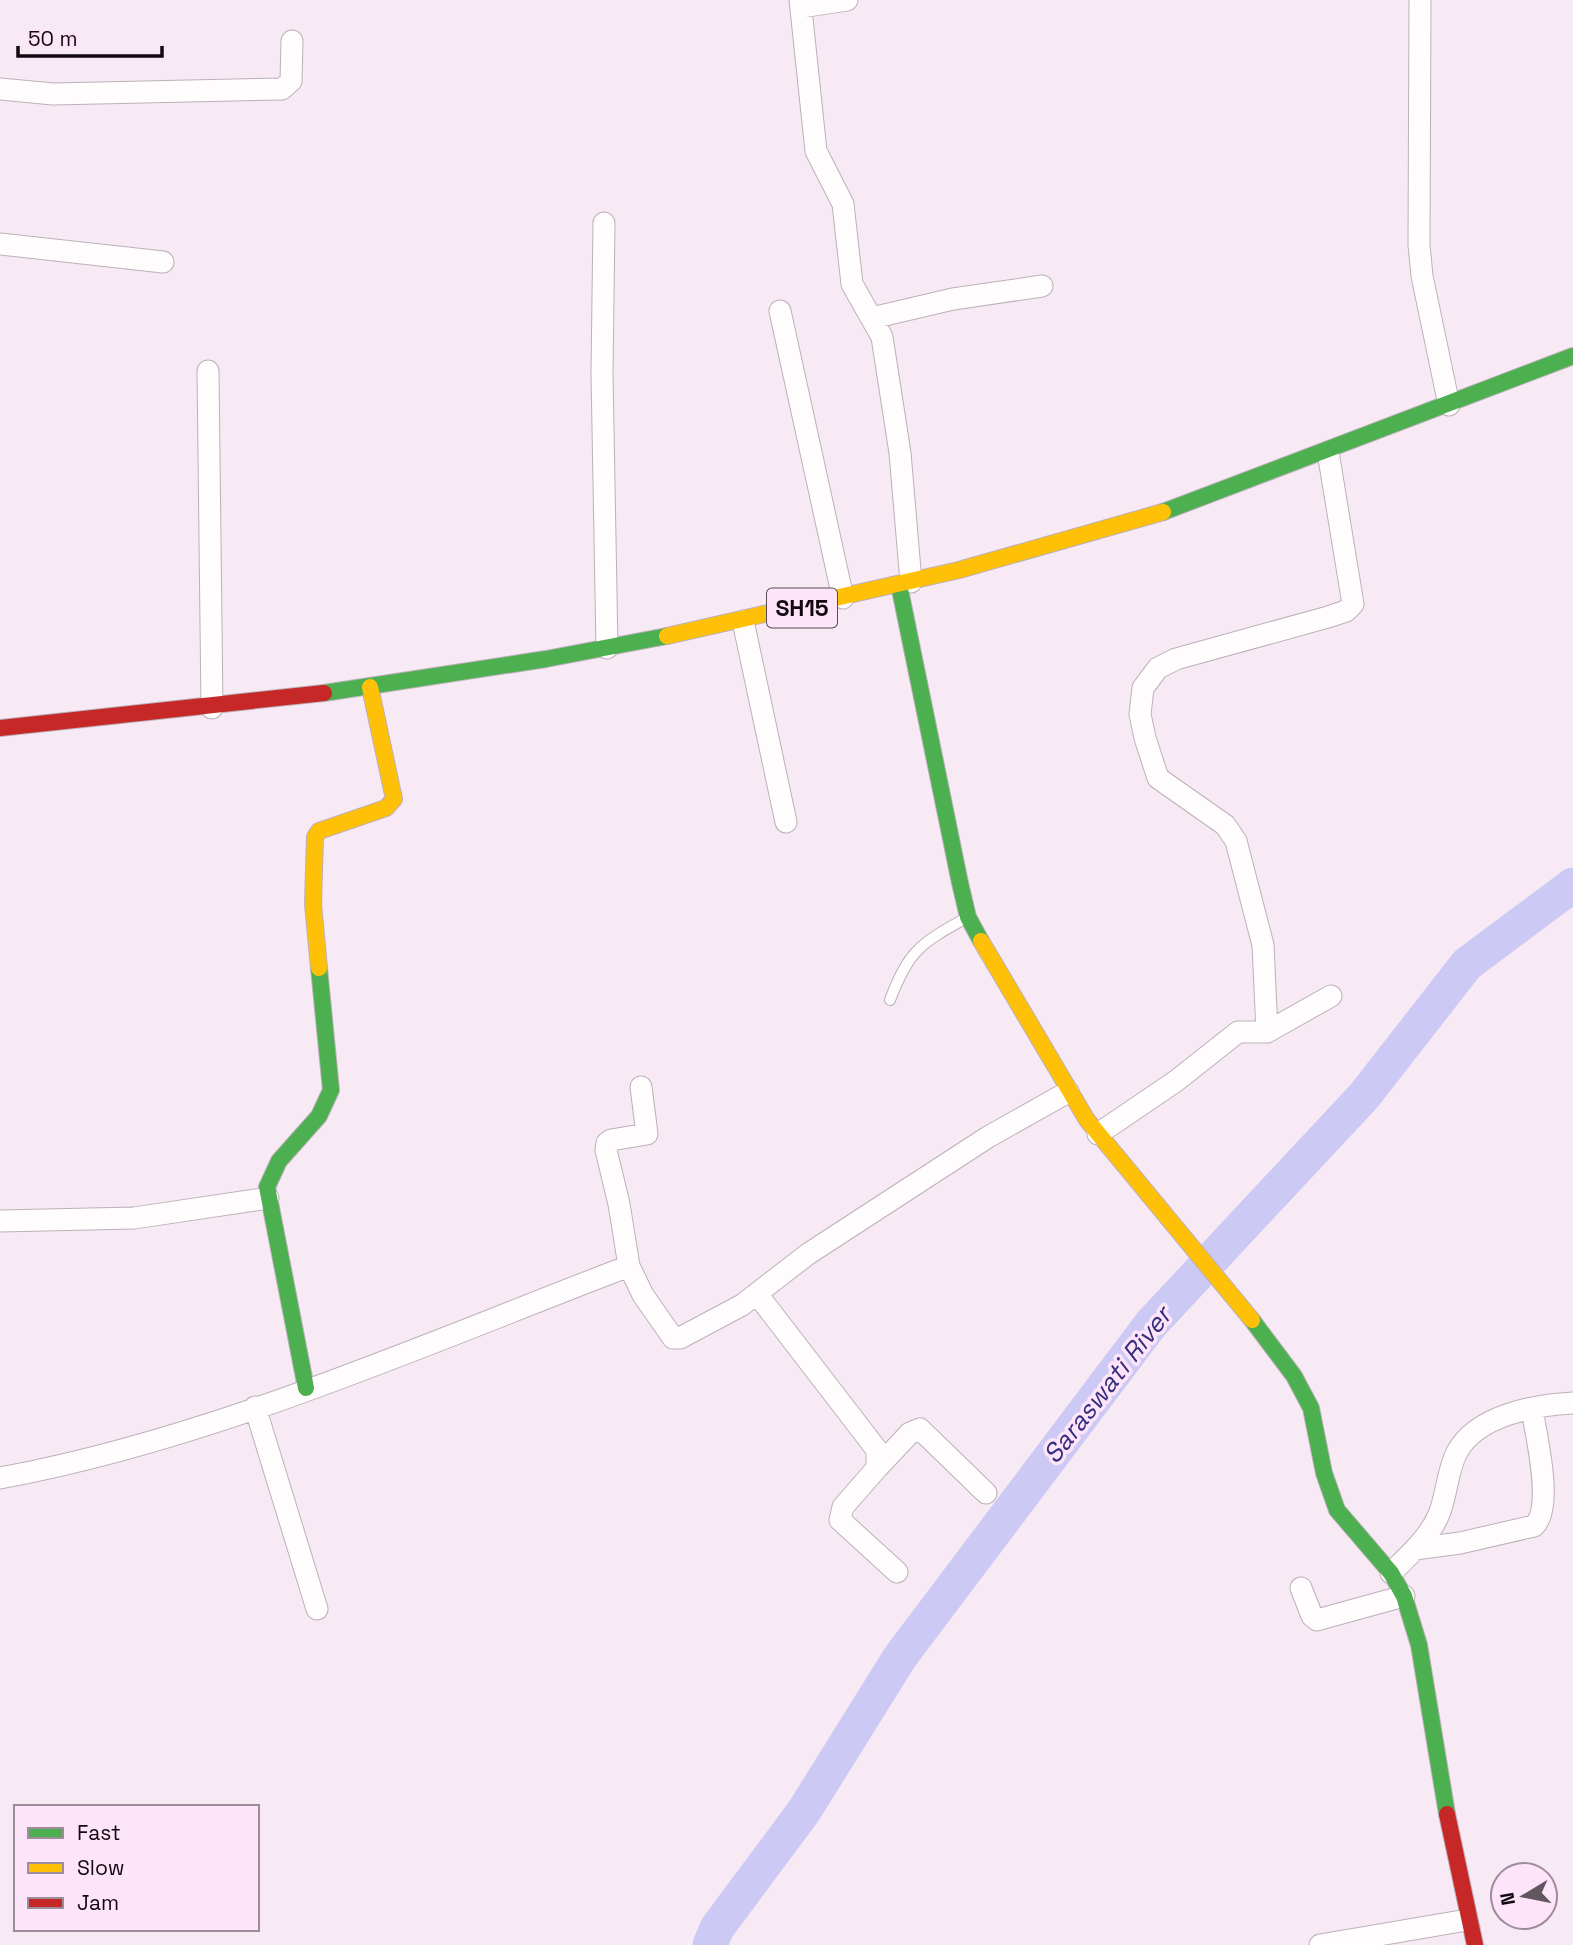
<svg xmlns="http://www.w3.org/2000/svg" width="1573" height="1945" font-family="'Space Grotesk',sans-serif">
  <rect width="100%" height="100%" fill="#f7eaf4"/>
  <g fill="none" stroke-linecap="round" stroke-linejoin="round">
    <path stroke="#cccaf5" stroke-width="35" d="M710 1945 717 1928 804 1811 900 1657 1151 1324 1364 1096 1467 964 1573 885"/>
    <defs>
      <path id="lane" d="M890 1000C909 950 920 944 966 918"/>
      <path id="street" d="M800 0 816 151 843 204 852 284 882 337 900 453 911 582
        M1420 0 1419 245 1422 276 1449 405
        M801 7 847 0
        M0 89 53 94 282 89 291 81 292 41
        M604 223 602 373 607 648
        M0 244 163 262
        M780 311 843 598
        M872 318 953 299 1042 286
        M208 371 212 708
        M743 621 786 822
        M1267 1032 1263 945 1236 841 1225 825 1158 778 1145 738 1140 714 1143 688 1158 668 1176 659 1328 617 1346 611 1353 604 1328 452
        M641 1087 647 1134 611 1140 607 1143 606 1150 619 1204 629 1266 643 1295 673 1338H680L742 1305 808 1254 988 1137 1068 1092
        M1098 1134 1176 1081 1238 1032H1267L1331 996
        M0 1221 134 1218 268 1198
        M757 1294 877 1450V1468L843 1507 840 1520 897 1572
        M255 1407 317 1609
        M877 1468 910 1433 920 1429 986 1493
        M0 1478C213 1439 427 1343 629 1266
        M1415 1549 1460 1543 1534 1526C1554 1508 1536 1435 1532 1409
        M1391 1573C1408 1556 1430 1537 1439 1514 1447 1495 1447 1471 1457 1452 1477 1415 1535 1405 1573 1403
        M1301 1588 1312 1616 1317 1620 1404 1596
        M1320 1945 1467 1920"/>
      <path id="fast" d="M1163 512 1573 356
        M899 585 960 883 968 917 981 941
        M324 693 546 659 667 636
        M1252 1320 1294 1376 1311 1408 1324 1473 1337 1510 1391 1573 1404 1596 1419 1645 1447 1814
        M306 1388 267 1187 279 1161 319 1116 331 1090 319 968"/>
      <path id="slow" d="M667 636 959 570 1163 512
        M981 941 1087 1120 1252 1320
        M319 968 313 904 315 837 319 831 386 808 394 799 370 687"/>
      <path id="jam" d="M0 728 324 693
        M1447 1814 1475 1945"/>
    </defs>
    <use href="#lane" stroke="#bcb0b9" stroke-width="12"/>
    <use href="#street" stroke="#bcb0b9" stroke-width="23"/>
    <use href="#fast" stroke="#bcb0b9" stroke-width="18"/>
    <use href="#slow" stroke="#bcb0b9" stroke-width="18"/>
    <use href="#jam" stroke="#bcb0b9" stroke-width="18"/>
    <use href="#lane" stroke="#fefcfd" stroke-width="10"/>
    <use href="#street" stroke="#fefcfd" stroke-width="21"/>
    <use href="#fast" stroke="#4caf50" stroke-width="16"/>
    <use href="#slow" stroke="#ffc107" stroke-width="16"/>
    <use href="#jam" stroke="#c62828" stroke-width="16"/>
  </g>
  <g text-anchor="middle" stroke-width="7" stroke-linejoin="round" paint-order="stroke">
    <rect fill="#fde4f8" stroke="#584a56" stroke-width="2" x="767" y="588.5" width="70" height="39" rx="5"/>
    <g font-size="23" font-weight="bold" fill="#120810">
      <text x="802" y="616">SH15</text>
    </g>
    <g font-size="26" font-style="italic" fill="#352e7f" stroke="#fde4f8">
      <text transform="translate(1107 1385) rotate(-52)" y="9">Saraswati River</text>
    </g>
  </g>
  <rect x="14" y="1805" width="245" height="126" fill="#fde4f8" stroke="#9f8c9b" stroke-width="2"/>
  <rect x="28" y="1828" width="35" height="10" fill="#4caf50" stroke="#9f8c9b" stroke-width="2"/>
  <text x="77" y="1840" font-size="21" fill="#120810">Fast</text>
  <rect x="28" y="1863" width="35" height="10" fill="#ffc107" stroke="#9f8c9b" stroke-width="2"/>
  <text x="77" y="1875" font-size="21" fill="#120810">Slow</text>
  <rect x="28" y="1898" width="35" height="10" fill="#c62828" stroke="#9f8c9b" stroke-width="2"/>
  <text x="77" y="1910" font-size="21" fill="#120810">Jam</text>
  <g transform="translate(1524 1896) rotate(260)"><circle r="33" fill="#fde4f8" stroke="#9f8c9b" stroke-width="2"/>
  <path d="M0-5L12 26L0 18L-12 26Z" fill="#625760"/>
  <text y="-10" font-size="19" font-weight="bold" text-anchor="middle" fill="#120810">N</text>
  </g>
  <path d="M18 46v10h144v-10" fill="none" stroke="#120810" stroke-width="3.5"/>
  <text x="28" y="46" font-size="21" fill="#120810" stroke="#fde4f8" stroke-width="5" paint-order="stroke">50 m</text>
</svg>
